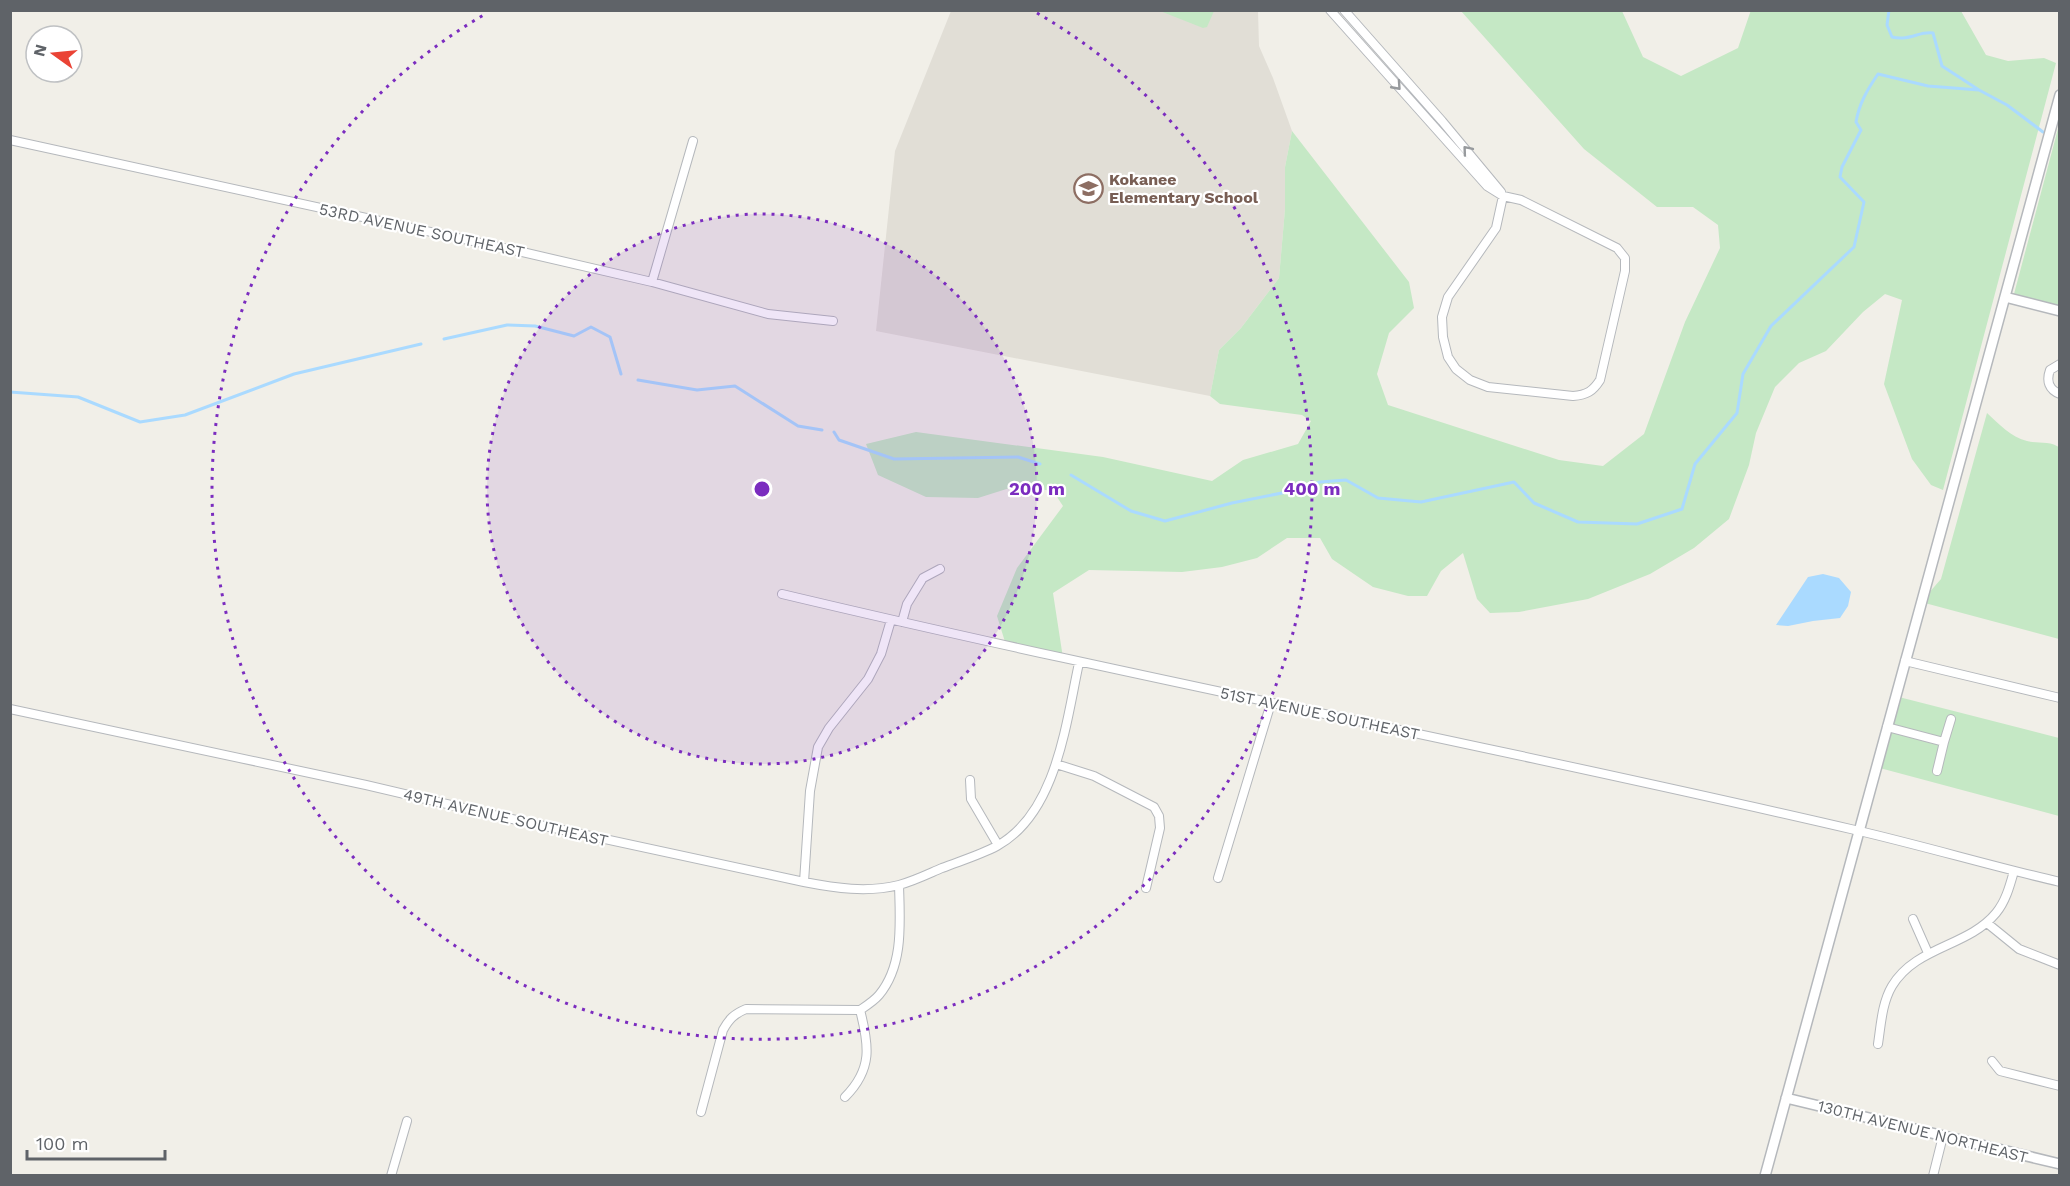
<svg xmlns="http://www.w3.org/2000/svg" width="2070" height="1186" font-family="'Work Sans',sans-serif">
  <rect width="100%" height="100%" fill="#f1efe8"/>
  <path fill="#e1ded6" d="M951 11H1258L1259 46 1273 78 1292 131 1285 167V209L1279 278 1241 328 1219 350 1210 396 876 331 895 151Z"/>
  <path fill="#c5e8c5" d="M1751 10 1961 11 1986 55 2008 61 2044 58 2056 63 1943 490 1931 485 1912 459 1884 384 1902 300 1885 294 1863 312 1826 351 1799 363 1775 387 1756 433 1749 465 1729 519 1694 548 1650 574 1588 599 1519 612 1490 613 1477 599 1463 553 1441 571 1427 596H1408L1373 587 1332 559 1320 538H1287L1257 558 1222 567 1182 572 1089 570 1053 593 1063 658 1006 645 997 616 1017 568 1063 506 1053 491 1016 486 978 498 926 497 878 475 866 444 916 432 1103 457 1212 481 1243 460 1298 444 1311 421 1302 415 1220 404 1210 396 1219 350 1241 328 1279 278 1285 209V167L1292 131 1409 282 1414 308 1389 333 1377 374 1388 405 1559 460 1603 466 1644 434 1685 322 1720 248 1718 225 1693 207H1657L1584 149 1461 11H1622L1643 57 1681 76 1738 48Z
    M1160 11H1214L1207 27 1203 28Z
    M2059 125V306L2014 294Z
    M1987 413C1998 423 2012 438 2027 441 2038 444 2051 440 2060 448L2059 639 1921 602 1941 579Z
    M1895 696 2059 738V816L1876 767Z"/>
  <path fill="#aadaff" d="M1823 574 1839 578 1851 592 1848 606 1840 618 1813 621 1788 626 1776 625 1808 577Z"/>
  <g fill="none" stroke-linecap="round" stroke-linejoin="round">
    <path stroke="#aadaff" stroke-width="3" d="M1889 10 1887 25 1892 37C1910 41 1919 31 1933 33L1942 66 1979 90 2007 105 2043 132
      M444 339 507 325 535 326 574 336 591 327 610 337 621 374
      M638 380 697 390 735 386 798 426 822 430
      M10 392 78 397 140 422 185 415 294 374 421 344
      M834 432 839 440 894 459 1018 457 1040 464
      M1071 475 1131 511 1165 521 1232 503 1297 490 1320 482 1346 480 1378 498 1421 502 1514 482 1534 503 1578 522 1637 524 1682 509 1695 464 1737 413 1743 374 1771 326 1854 247 1864 202 1840 177 1842 167 1861 130 1856 122C1859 104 1867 90 1878 74L1928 86 1979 90"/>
    <defs>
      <path id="minor" d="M1330 10 1487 186 1503 196 1521 200 1617 248 1625 258V271L1600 380C1593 391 1587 395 1573 396L1488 387 1470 380 1456 369 1448 357 1443 337 1442 317 1448 297 1496 228 1503 196
        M1344 10 1442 121 1501 192
        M10 140 518 251 652 282 768 314 833 321
        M652 282 693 141
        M2060 364 2050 370C2046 381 2049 390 2060 394
        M782 594C1139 679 1499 747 1855 830 1924 846 1991 866 2060 882
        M902 622 907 604 923 578 940 569
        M1905 661 2060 698
        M10 709 366 785 498 816 804 882C835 888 867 893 899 885 914 881 928 874 942 868 960 861 980 855 997 846 1057 813 1066 722 1079 663
        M1887 727 1944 742 1937 771
        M1944 742 1951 719
        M1056 764 1094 776 1154 807 1159 816 1160 828 1146 888
        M970 780 971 799 998 845
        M1218 878 1271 703
        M804 882 810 791 818 747 829 728 868 679 881 654 891 620
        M1913 919 1928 953
        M1987 923 2019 949 2060 965
        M860 1010C866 1006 874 1001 879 995 904 965 900 922 899 885
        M1878 1044C1881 1024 1882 1003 1892 986 1916 946 1968 947 1996 913 2006 901 2010 885 2014 871
        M1992 1061 2000 1071 2060 1086
        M845 1097C873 1069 869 1045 860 1010
        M701 1112 723 1030C729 1019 734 1014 746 1009L860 1010
        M391 1176 407 1121
        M1933 1176 1943 1136"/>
      <path id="tertiary" d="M2005 297 2060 311
        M1786 1098 2060 1164
        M1765 1176 2060 95"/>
    </defs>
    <use href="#minor" stroke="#b5b8bc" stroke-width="10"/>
    <use href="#tertiary" stroke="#b5b8bc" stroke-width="12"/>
    <use href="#minor" stroke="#fff" stroke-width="8"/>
    <use href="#tertiary" stroke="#fff" stroke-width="9"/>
  </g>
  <defs><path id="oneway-chevron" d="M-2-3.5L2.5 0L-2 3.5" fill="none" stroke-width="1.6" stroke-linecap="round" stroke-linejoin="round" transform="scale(1.5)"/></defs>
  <g stroke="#979a9d">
    <use href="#oneway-chevron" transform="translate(1397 86) rotate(48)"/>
    <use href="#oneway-chevron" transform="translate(1467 150) rotate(-130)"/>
  </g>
  <circle cx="762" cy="489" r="275" fill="#7b2cbf" fill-opacity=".12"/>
  <g fill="none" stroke="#7b2cbf" stroke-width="3" stroke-dasharray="3 6">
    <circle cx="762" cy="489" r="275"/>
    <path d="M1037 13A550 550 0 1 1 487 13"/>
  </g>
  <defs>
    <symbol id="school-ring" viewBox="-11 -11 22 22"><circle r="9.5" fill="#fff" stroke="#8d6e63" stroke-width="1.5"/><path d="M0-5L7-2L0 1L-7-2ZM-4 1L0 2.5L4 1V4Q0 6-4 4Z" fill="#8d6e63"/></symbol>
  </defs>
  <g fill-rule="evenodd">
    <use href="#school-ring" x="1072" y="172" width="33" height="33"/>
  </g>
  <g text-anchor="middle" stroke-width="4.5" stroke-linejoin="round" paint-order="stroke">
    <g font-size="16" font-weight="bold" fill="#785e54" stroke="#fff" text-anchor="start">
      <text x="1109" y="185">Kokanee<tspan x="1109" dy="18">Elementary School</tspan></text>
    </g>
    <g font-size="16" fill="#5f6368" stroke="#fff">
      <text transform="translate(422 230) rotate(12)" y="6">53RD AVENUE SOUTHEAST</text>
      <text transform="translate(1320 713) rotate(12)" y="6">51ST AVENUE SOUTHEAST</text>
      <text transform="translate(506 817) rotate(13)" y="6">49TH AVENUE SOUTHEAST</text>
      <text transform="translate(1923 1131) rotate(14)" y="6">130TH AVENUE NORTHEAST</text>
    </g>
  </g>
  <circle cx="762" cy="489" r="9" fill="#7b2cbf" stroke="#fff" stroke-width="3"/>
  <g font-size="18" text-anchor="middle" font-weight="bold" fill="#7b2cbf" stroke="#fff" stroke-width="4.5" stroke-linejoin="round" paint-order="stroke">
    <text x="1037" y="495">200 m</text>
    <text x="1312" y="495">400 m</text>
  </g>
  <rect width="2070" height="1186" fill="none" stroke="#5f6368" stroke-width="24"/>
  <g transform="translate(54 54) rotate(285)"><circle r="28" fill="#ffffff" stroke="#bfc1c3" stroke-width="1.5"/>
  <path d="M0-4.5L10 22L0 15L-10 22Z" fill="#ea4335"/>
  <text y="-9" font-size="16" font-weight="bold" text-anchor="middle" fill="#5f6368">N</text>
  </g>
  <path d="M27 1150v9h138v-9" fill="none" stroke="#5f6368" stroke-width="3"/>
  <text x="36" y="1150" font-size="18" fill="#5f6368" stroke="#ffffff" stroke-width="4.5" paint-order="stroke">100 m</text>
</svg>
